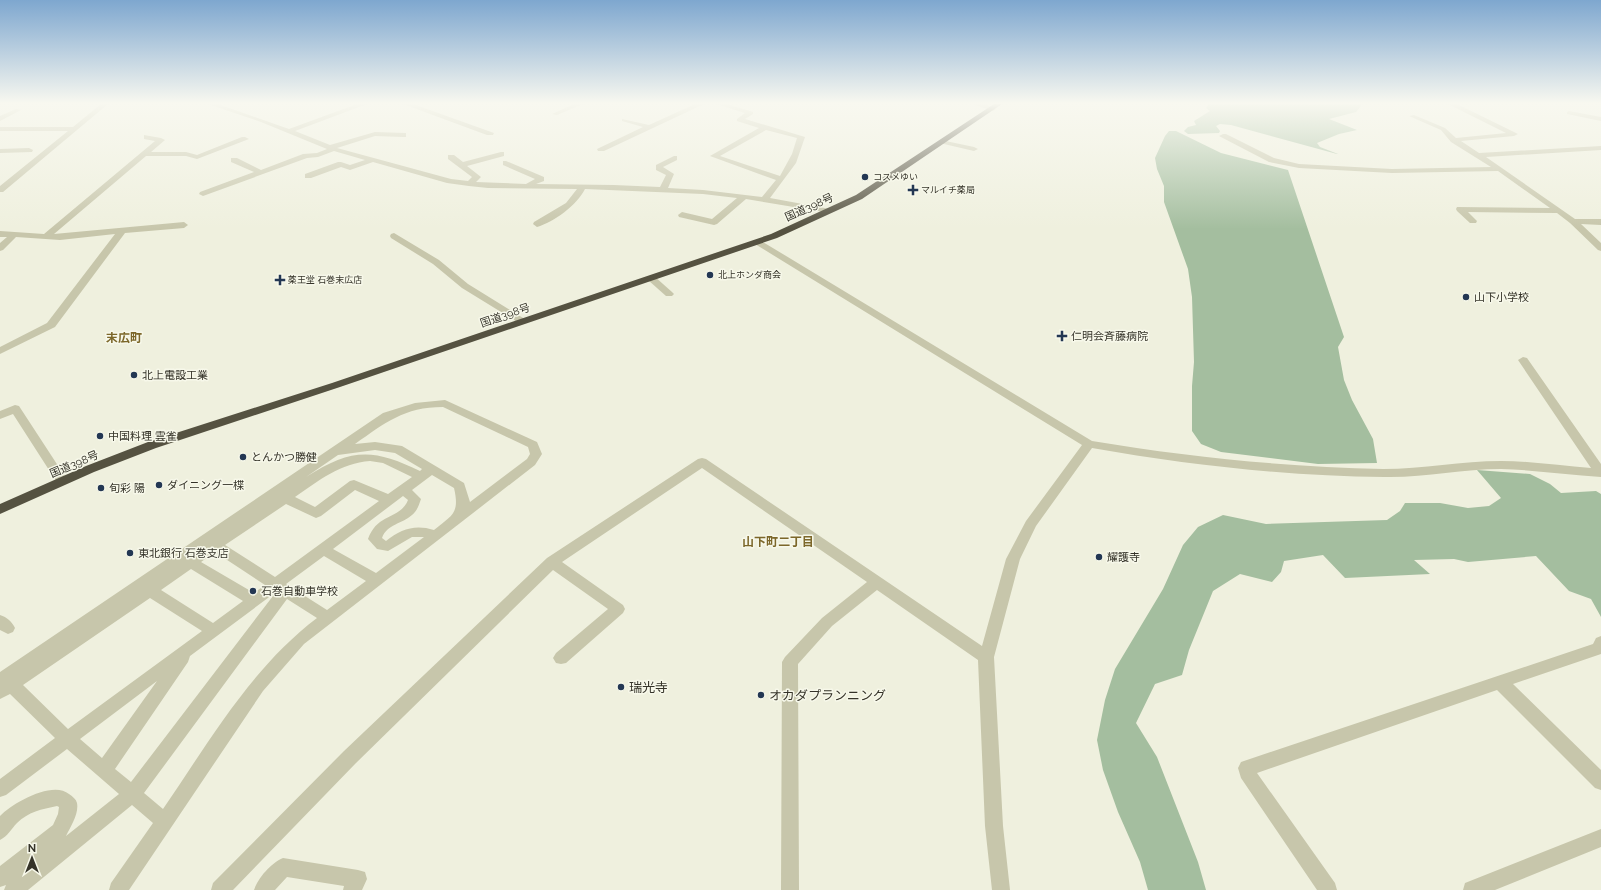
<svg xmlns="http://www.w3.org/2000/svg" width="1601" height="890" font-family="Raleway,'Noto Sans JP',sans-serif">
  <rect width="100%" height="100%" fill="#eff0de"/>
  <path fill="#a4be9f" d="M1209 104H1360L1361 106 1356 112 1329 119 1357 130 1339 134 1317 143 1320 147 1338 154H1337L1231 125 1220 124 1216 126 1220 131 1219 133 1188 134 1184 131 1188 127 1196 125 1194 121 1210 111 1206 108Z
    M1169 131H1176L1221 153 1288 170 1344 337 1338 347 1344 380 1352 400 1373 439 1377 463 1318 464 1221 452 1201 444 1192 431V386L1194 362 1192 297 1188 269 1164 202V186L1157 169 1155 158 1165 136Z
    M1477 470 1530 474 1550 484 1561 493 1596 491 1601 494V617L1591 599 1569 591 1536 556 1468 562 1454 559 1414 560 1430 574 1345 578 1323 555 1284 561 1281 572 1272 582 1240 574 1213 591 1189 650 1182 675 1155 684 1136 723 1157 757 1198 862 1206 890H1148L1140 862 1118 812 1103 770 1097 740 1105 700 1115 669 1163 589 1183 545 1198 527 1223 515 1266 524 1387 520 1400 511 1405 503H1440L1468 508 1489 506 1501 498Z"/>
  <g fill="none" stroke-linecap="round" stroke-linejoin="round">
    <path fill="#c7c6ab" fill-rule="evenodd" d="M101 104H108L3 192H0V186L68 131H0V127H73Z
      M208 104H218L289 129 357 104H367L295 131 330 145 375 132 406 133V137H403L375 136 337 148 451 179 468 181 472 177 448 159V155H454L463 162 501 152H504V156L467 166 481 177 476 182 526 184 535 179 503 165V161H506L544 177V181L536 184 614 185 660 187 666 175 656 170V165L674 156H677V160L663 167 674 174 668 188 703 190 762 197 776 180 710 156 759 128 737 121V119L745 113 716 104H727L753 112V114L745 119 805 137 796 163 770 198 830 209 834 211 830 213 746 199 717 224 714 225 679 217 678 215 682 212 712 219 737 198 703 194 585 189C577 205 554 222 537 227L533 224 534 222 566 203 577 189 488 188 469 186 447 183 373 162 350 170 341 167 311 178H305V174L338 162H341L350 165 365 160 334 151 318 157 307 158 203 196 199 194 200 192 254 172 231 162V158H237L261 170 303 154 317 153 327 149 261 122ZM766 130 797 138 792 154 780 176 720 156Z
      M403 104H413L494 133 493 135H487Z
      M574 104H583L557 115 552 114Z
      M695 104H704L604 151H598L597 149 643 127 622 121V119L649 125Z
      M972 104H983L996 109 993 111Z
      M1448 104H1457L1518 134 1514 136 1461 141 1479 153 1601 146V150L1486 157 1575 219H1601V225L1581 224 1601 243V251L1598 250 1570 223 1557 213 1468 212 1477 221 1476 223H1470L1457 211 1456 209 1457 207 1550 208 1498 171 1392 173 1299 168 1269 162 1219 136 1223 134H1226L1274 158 1299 164 1392 169 1491 167 1451 142 1441 130 1409 116 1414 115 1445 128 1456 138 1506 133Z
      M16 109 21 110 0 121V116Z
      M1569 111 1601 117V121L1567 114V112Z
      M144 135 161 138 165 140 151 152H186L197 155 242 137H245L249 139 197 159 186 156H146L54 234 184 222 188 225 184 228 125 233 55 327 0 354V347L47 323 115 234 60 240 16 237 3 250 0 251V243L7 237H0V231L44 234 155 141 144 139Z
      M941 140 974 147 978 149 974 151 944 144H941Z
      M29 148 33 150 32 152 0 153V149Z
      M394 233 439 260 468 284 528 321 527 323H519L462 288 433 264 391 238 390 236 391 234Z
      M758 239 1092 441C1188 457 1286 467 1383 469 1423 469 1462 461 1501 461 1531 461 1561 466 1591 468L1518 360 1523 357 1527 358 1601 464V477C1568 475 1535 470 1501 469 1462 469 1423 478 1384 477 1287 476 1188 465 1092 448L1036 526 1020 559 994 657 1003 826 1010 890H992L985 826 978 660 877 590 832 626 798 664 799 890H781L782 662 785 657 822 618 867 582 702 468 562 562 623 605 625 609 623 613 566 663 561 664 556 663 553 658 556 653 608 609 553 570 356 763 233 890H211L213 883 344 751 547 558 698 459 702 458 706 459 982 646 1006 559 1026 521 1082 445 755 244 754 242Z
      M651 275 654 276 672 292 674 294 672 296H666L648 280 646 278Z
      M445 400 537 442 542 454 535 465 304 644 263 691 129 890H109L111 883 153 823 132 805 28 890H4L6 885 0 887V866L53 825 58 814 59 807 57 806C42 809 28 812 17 823 11 829 8 836 0 840V816C12 803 53 780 69 794 73 797 76 799 77 803 79 814 71 826 66 836L119 794 67 749 6 795 0 797V779L55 738 10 694 0 699V672L383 413 415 403ZM443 407 528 447 530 454 527 459 470 502 464 483 402 446 375 442 355 444C385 423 404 407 443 407ZM375 450 395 453 422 469 420 471C373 448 351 448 306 477L338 455ZM370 461 383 463 412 477 388 494 354 480 350 481 315 507 295 497C318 481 341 463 370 461ZM432 475 454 488C460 514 452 515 434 530 415 524 401 529 386 541L382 538C387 524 402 524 412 515 417 511 419 505 421 499L412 490ZM355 490 379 501 275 577 225 545 286 504 316 518 321 516ZM403 496 408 500C400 520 378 512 368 539L377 549 388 551 412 537H424L376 573 333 549ZM215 552 265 585 254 593 201 562ZM324 556 366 581 327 610 286 584ZM191 569 243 601 213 623 161 590ZM276 592 131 782 115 769 188 662 190 656ZM150 598 202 631 68 729 23 685ZM287 599 317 618C251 668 209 742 163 809L144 793ZM157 681 102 758 80 739Z
      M15 405 19 406 66 478 68 481 66 484 62 485 58 484 13 414 0 419V411Z
      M0 615C7 617 12 622 15 628L13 632 8 634 0 630Z
      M1601 636V654L1513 684 1601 770V790L1595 788 1497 690 1257 773 1335 883 1337 890H1317L1241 778 1238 768 1241 762 1593 644 1596 638Z
      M1601 829V847L1495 890H1463L1465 883Z
      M283 858 358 870 365 872 367 879 362 890H343L344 886 287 877 275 890H254C258 878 271 863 283 858Z"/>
    <path fill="#555241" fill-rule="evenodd" d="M994 104H1002L862 199 777 238 340 387 156 448 94 472 0 514V504L86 466 148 442 332 383 771 234 856 195Z"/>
  </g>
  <linearGradient id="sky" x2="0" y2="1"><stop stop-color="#7ea7cf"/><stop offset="0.45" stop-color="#f8f8f0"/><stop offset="1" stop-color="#f8f8f0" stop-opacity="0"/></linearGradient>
  <rect width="1601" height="229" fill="url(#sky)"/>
  <g fill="#233753" stroke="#f7f8ea" stroke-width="1.5">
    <circle cx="865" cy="177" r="4"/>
    <path d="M911 184h4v4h4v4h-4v4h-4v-4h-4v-4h4z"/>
    <circle cx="710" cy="275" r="4"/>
    <path d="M278 274h4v4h4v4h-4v4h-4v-4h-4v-4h4z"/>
    <circle cx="1466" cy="297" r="4"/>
    <path d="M1060 330h4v4h4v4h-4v4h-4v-4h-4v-4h4z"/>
    <circle cx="134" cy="375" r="4"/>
    <circle cx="100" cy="436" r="4"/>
    <circle cx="243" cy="457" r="4"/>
    <circle cx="159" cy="485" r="4"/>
    <circle cx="101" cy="488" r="4"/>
    <circle cx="130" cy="553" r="4"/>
    <circle cx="1099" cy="557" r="4"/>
    <circle cx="253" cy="591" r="4"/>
    <circle cx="621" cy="687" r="4"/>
    <circle cx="761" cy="695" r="4"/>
  </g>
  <g text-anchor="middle" stroke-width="3" stroke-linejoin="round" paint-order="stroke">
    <g font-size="9" fill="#353329" stroke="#f7f8ea" text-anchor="start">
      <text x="873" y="180">コスメゆい</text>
      <text x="921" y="193">マルイチ薬局</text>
      <text x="718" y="278">北上ホンダ商会</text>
      <text x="288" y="283">薬王堂 石巻末広店</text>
    </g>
    <g font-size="11" fill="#353329" stroke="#f7f8ea">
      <text transform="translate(809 207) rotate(-24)" y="4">国道398号</text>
      <text transform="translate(505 315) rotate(-19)" y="4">国道398号</text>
      <text transform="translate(74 464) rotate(-23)" y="4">国道398号</text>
    </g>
    <g font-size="11" fill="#353329" stroke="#f7f8ea" text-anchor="start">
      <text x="1474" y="301">山下小学校</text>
      <text x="1071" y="340">仁明会斉藤病院</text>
      <text x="142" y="379">北上電設工業</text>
      <text x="108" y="440">中国料理 雲雀</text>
      <text x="251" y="461">とんかつ勝健</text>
      <text x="167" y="489">ダイニング一楪</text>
      <text x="109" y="492">旬彩 陽</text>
      <text x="138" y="557">東北銀行 石巻支店</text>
      <text x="1107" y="561">耀護寺</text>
      <text x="261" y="595">石巻自動車学校</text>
    </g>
    <g font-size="12" font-weight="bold" fill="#7c672a" stroke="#f7f8ea">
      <text x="124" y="342">末広町</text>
      <text x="778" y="546">山下町二丁目</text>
    </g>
    <g font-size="13" fill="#353329" stroke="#f7f8ea" text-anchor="start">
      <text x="629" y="692">瑞光寺</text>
      <text x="769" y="700">オカダプランニング</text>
    </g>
  </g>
  <g transform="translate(32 858)" stroke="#f7f8ea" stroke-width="3" paint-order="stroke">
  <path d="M0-3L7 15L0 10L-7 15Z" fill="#353329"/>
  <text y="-6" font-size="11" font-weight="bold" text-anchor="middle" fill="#353329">N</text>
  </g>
</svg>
